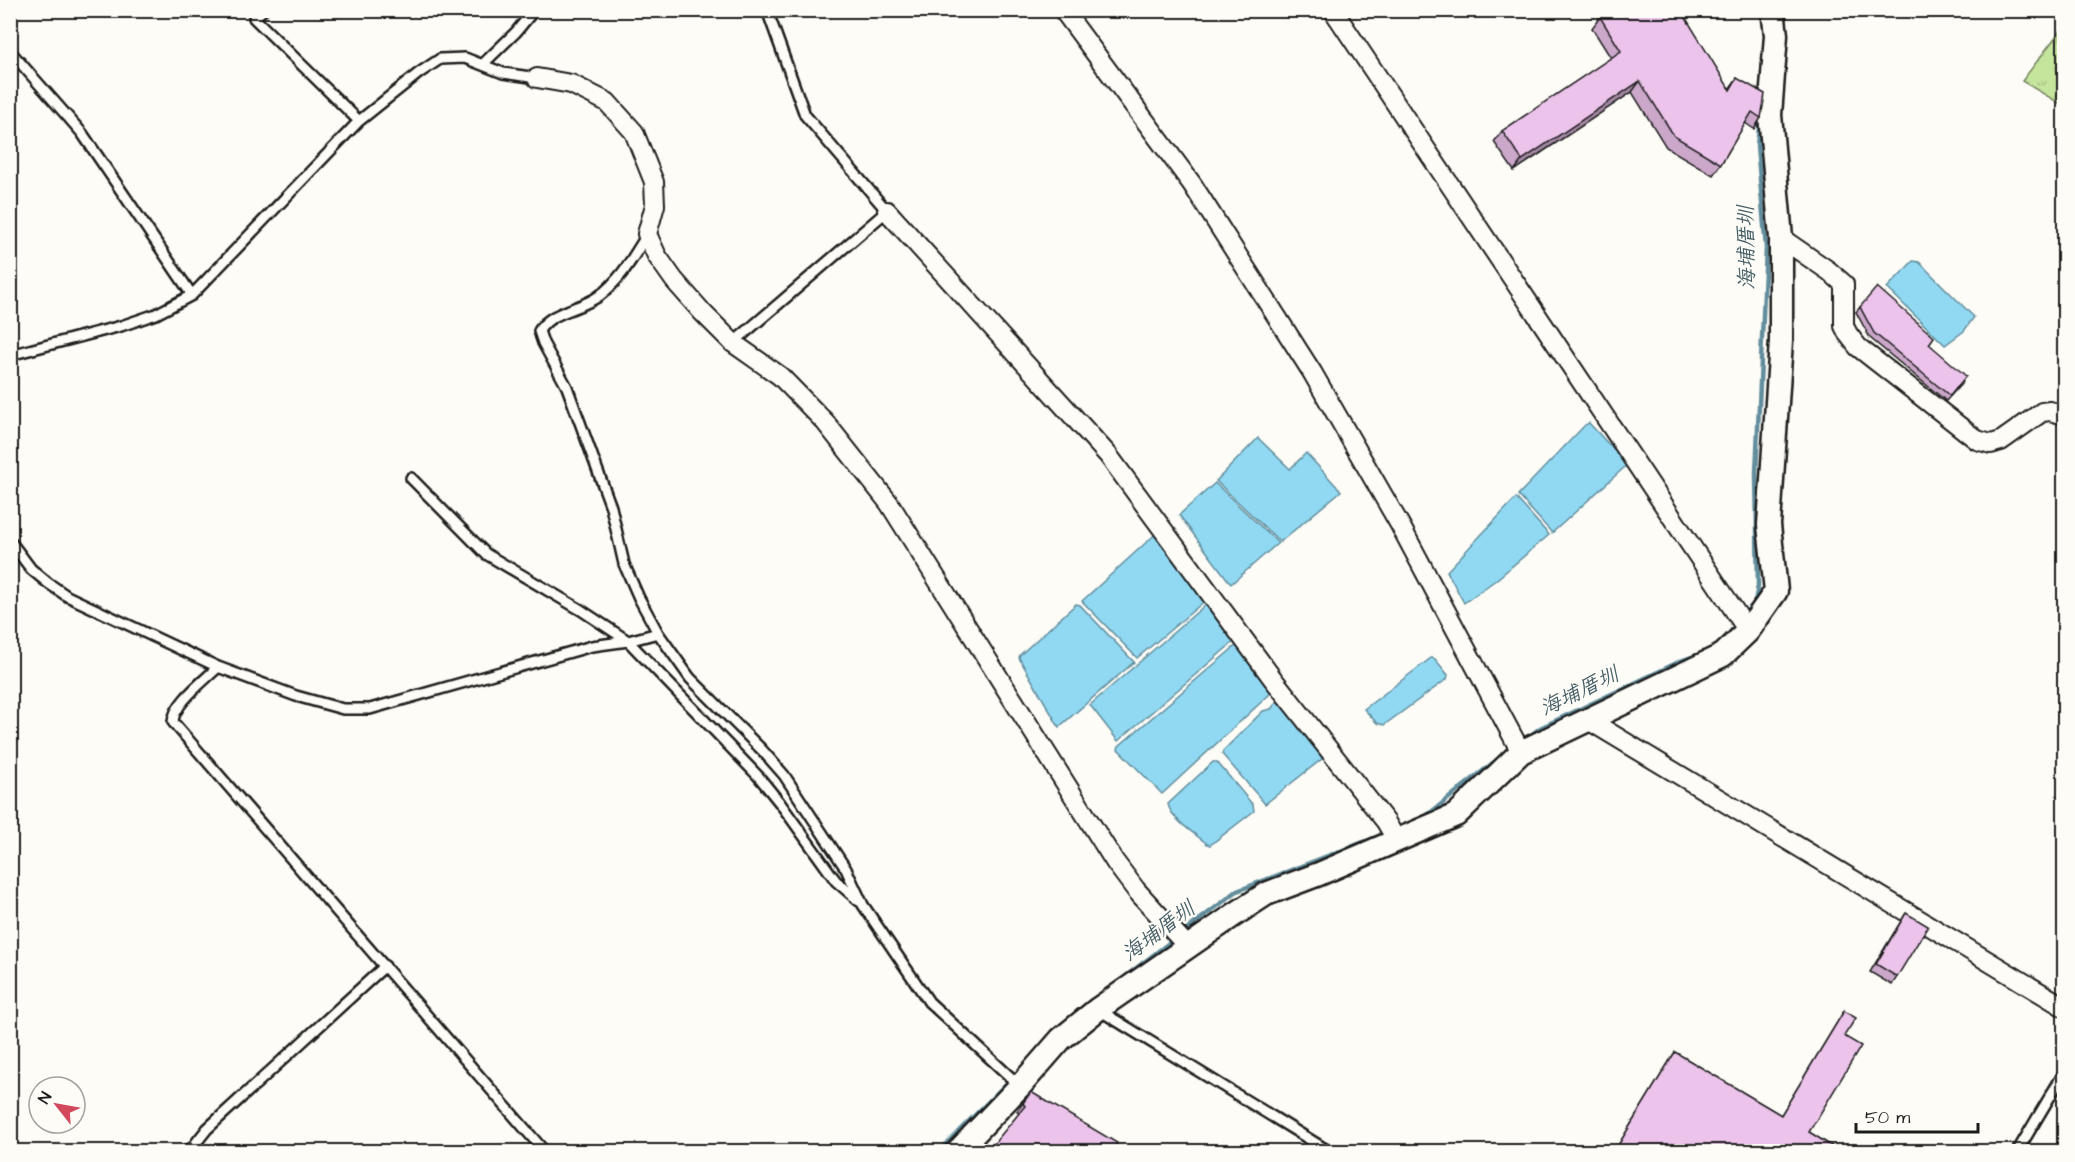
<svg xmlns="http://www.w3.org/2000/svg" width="2075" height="1162" font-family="'Architects Daughter','LXGW WenKai TC',sans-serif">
  <defs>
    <pattern id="grass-tufts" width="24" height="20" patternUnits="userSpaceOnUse" patternTransform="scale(1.5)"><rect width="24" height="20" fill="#c5e49c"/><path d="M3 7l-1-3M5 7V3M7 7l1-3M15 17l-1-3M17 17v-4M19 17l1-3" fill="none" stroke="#a9c386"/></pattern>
  </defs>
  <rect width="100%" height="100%" fill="#fdfcf7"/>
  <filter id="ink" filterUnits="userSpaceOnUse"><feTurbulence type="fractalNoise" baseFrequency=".0167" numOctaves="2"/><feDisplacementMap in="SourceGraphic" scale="12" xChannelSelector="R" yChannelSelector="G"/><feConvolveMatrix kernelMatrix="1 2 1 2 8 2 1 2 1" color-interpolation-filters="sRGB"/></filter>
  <g filter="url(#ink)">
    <path fill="url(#grass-tufts)" stroke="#70805c" stroke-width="1.5" d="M2064 26V106L2022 81Z"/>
    <path fill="#91d9f2" stroke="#628d9c" stroke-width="1.5" d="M1913 261 1919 262 1974 317 1964 331 1945 345 1887 288Z
      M1589 423 1626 463V466L1552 533 1518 495 1585 425Z
      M1258 438 1290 469 1306 453 1341 491 1280 542 1216 481Z
      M1215 483 1278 543 1231 584 1179 515Z
      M1516 498 1549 535 1497 579 1464 603 1447 571Z
      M1162 528 1213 594 1137 658 1082 601Z
      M1212 599 1244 633 1118 741 1090 705Z
      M1076 604 1080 605 1134 662 1059 727 1019 658 1020 655Z
      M1246 637 1280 680 1271 693 1162 794 1118 749 1119 746Z
      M1431 658 1435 659 1448 675 1447 679 1384 725 1377 723 1364 709Z
      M1286 690 1332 751 1265 804 1222 754 1223 751 1263 711 1271 709Z
      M1213 762H1217L1253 805 1254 811 1210 845 1206 843C1194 833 1171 819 1168 804Z"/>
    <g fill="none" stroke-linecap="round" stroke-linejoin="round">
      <path stroke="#628d9c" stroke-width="4.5" d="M1743 616 1755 602 1758 586 1756 473 1766 248 1757 145 1760 120
        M1726 637 1738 623
        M1527 738 1540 728 1683 660 1697 655
        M1425 817 1503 755
        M1181 934 1237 891 1379 836
        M1126 976 1174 939
        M938 1152 1013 1077"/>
      <defs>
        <path id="service" d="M263 10 254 18 359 121
          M10 51 82 133 192 295
          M483 64 516 32 534 10
          M647 235C633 257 621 280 599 296 582 309 550 311 539 331L543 343 567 387 611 507 624 564 639 598 658 633 690 678 762 750 784 775 846 869 863 905 929 1002 1020 1086
          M733 343 887 211 805 115 767 10
          M10 355 121 326 156 314 192 295 359 121 419 73 440 59 465 58 503 73 537 78
          M411 478 486 554 581 610 628 641 759 777 780 803 836 881 859 901
          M10 541 31 569 48 583 67 596 218 667 296 696 343 709H370L592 646 628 641 658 633
          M218 667C205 680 173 704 173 722L545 1152
          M1099 1010 1330 1152
          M183 1152 192 1148 207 1129 385 966
          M2017 1152 2064 1073"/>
        <path id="minor" d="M1063 10 1192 184 1312 372 1400 525 1521 752
          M1333 10 1748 631
          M537 78 571 84 607 102 634 132 654 182 655 205 647 234 657 256 674 280 703 313 733 343 780 376 825 422 889 503 1115 862 1136 890 1187 946
          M887 211 1108 455 1273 679 1386 822 1397 841
          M1781 238 1829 271 1844 284V326L1848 334 1858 347 1977 440 1991 444 2001 441 2042 412 2050 411 2064 415
          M1590 721 2064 1007"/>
        <path id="tertiary" d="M957 1152 1020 1086 1061 1039 1098 1009 1234 915 1266 894 1319 874 1456 815 1521 752 1723 655 1748 631 1776 591 1769 525 1781 341V238L1770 115 1776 35 1773 10"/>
      </defs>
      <use href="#service" stroke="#1c1c1c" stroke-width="14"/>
      <use href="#minor" stroke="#1c1c1c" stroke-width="22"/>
      <use href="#tertiary" stroke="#1c1c1c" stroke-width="27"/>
      <use href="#service" stroke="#fdfcf7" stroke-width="9"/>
      <use href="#minor" stroke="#fdfcf7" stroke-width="18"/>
      <use href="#tertiary" stroke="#fdfcf7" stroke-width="22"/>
    </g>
    <path fill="#cba8ca" stroke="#1c1c1c" stroke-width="1.5" d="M1600 17 1729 89 1737 78 1761 118 1754 129 1745 123 1721 164 1713 175 1666 147 1632 92 1514 171 1494 142 1502 131 1611 58 1592 28Z
      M1860 307 1929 344 1963 382 1946 401 1870 338 1856 312Z
      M1906 913 1897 977 1892 985 1870 972Z
      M1844 1011V1036L1809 1132 1841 1152H1614L1675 1052 1781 1115Z
      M1023 1103 1112 1152 1019 1114 1017 1111Z"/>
    <path fill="#a588a4" stroke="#1c1c1c" stroke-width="1.5" d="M1640 81 1632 92 1514 171 1522 160Z"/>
    <path fill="#ecc3eb" stroke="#1c1c1c" stroke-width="1.5" d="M1610 10H1681L1730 90 1737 78 1765 94 1761 118 1752 112 1721 164 1674 136 1640 81 1522 160 1502 131 1621 51 1600 17Z
      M1877 287 1934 337 1929 344 1966 376 1950 396 1874 333 1860 307Z
      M1906 913 1928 926 1897 977 1876 964Z
      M1844 1011 1856 1018 1844 1036 1861 1046 1809 1132 1841 1152H1614L1675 1052 1781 1115Z
      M1031 1092 1117 1143 1112 1152H987L1025 1106 1023 1103Z"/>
  </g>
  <g text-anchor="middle" stroke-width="4.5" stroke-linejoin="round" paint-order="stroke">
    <g font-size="21" font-style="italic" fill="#455e67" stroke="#fdfcf7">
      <text transform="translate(1746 248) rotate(-91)" y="7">海埔厝圳</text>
      <text transform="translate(1579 691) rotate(-26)" y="7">海埔厝圳</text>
      <text transform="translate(1158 931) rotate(-37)" y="7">海埔厝圳</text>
    </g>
  </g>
  <rect width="2075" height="1162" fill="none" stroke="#fdfcf7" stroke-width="36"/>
  <rect x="18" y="18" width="2039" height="1126" fill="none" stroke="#1c1c1c" stroke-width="2" filter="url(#ink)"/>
  <g transform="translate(57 1105) rotate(301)"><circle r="28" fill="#fdfcf7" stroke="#a3a29f" stroke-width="1.5"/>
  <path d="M0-4.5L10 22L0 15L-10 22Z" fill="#d1495b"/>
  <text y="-9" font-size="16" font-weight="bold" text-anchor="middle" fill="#1c1c1c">N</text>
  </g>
  <path d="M1856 1123v9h122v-9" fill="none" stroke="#1c1c1c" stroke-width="3"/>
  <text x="1865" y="1123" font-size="18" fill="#1c1c1c" stroke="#fdfcf7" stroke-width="4.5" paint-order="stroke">50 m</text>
</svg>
